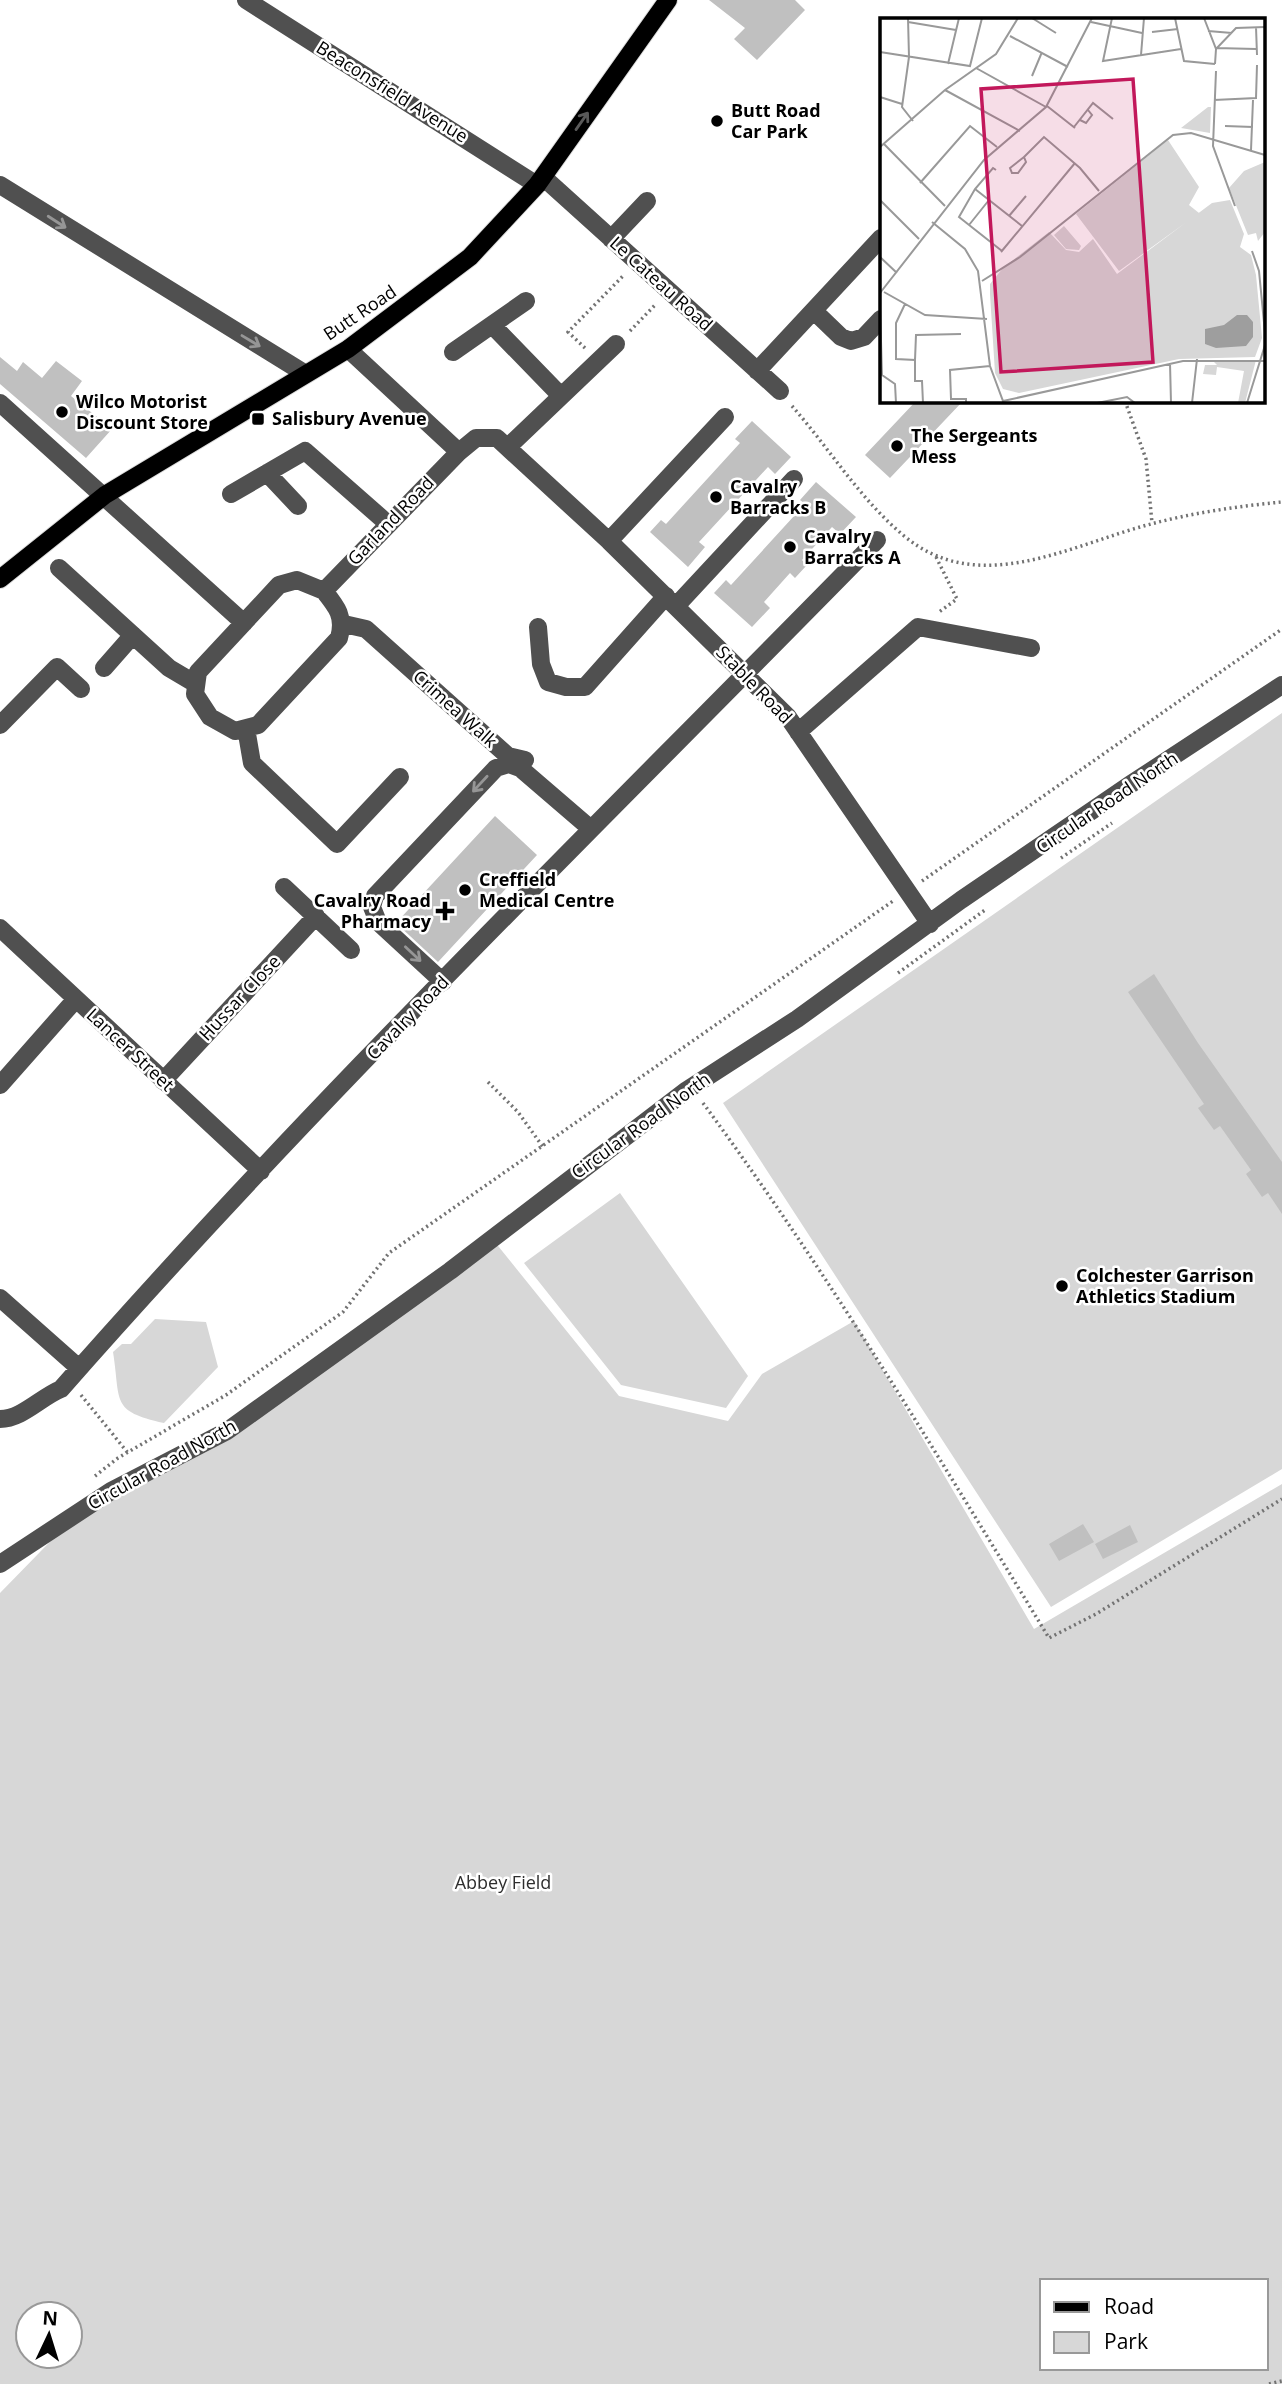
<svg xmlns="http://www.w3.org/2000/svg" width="1282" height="2384" font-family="'Open Sans',sans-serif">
  <rect width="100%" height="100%" fill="#fff"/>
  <path fill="#d7d7d7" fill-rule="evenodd" d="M1282 713V1469L1051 1607 723 1103Z
    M620 1193 748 1376 726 1408 621 1385 524 1263Z
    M490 1236 619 1396 728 1421 762 1374 854 1321 1034 1629 1282 1484V2384H0V1593L79 1512 241 1420ZM1042 2281H1266V2368H1042ZM28 2314H70V2356H28Z
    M155 1319 206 1322 218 1367 164 1423C110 1411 121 1402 113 1352L122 1344H131Z"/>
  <path fill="#c0c0c0" d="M709 0H795L805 10 757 60 734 39 745 28Z
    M0 357 17 371 23 362 42 378 56 361 82 381 71 396 112 429 86 458 0 384Z
    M916 401H963L890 478 865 455Z
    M752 421 791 457 775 474 768 467 699 542 705 547 688 567 650 532 661 520 666 524 740 443 735 439Z
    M816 482 856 517 840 534 832 527 802 560 807 565 795 578 790 573 764 602 770 608 752 627 714 593 726 580 731 585 805 504 800 500Z
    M495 816 537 855 438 962 396 923Z
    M1154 974 1198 1043 1282 1162V1214L1268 1193 1262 1197 1246 1174 1251 1170 1220 1126 1214 1130 1198 1108 1204 1104 1128 992Z
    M1083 1524 1094 1542 1059 1561 1049 1544Z
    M1130 1525 1138 1542 1103 1559 1095 1544Z"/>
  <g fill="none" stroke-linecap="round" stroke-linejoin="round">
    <defs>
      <path id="major" d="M0 579 105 495 348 349 470 257 537 185 668 0"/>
    </defs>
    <use href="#major" stroke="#dbdbdb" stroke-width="20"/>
    <path stroke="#727272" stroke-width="3.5" stroke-dasharray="2 3.5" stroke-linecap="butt" d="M630 331 656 304
      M585 348 568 332 623 276
      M1125 401 1146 459 1152 523
      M792 406C829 448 860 499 903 535 978 599 1070 545 1151 524 1192 513 1239 506 1282 502
      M936 557 957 599 939 612
      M1061 858 1112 823
      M922 881 1282 629
      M898 973 985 910
      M488 1082 518 1112 543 1147
      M703 1103C829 1274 938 1456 1049 1638L1096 1614 1282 1499
      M81 1395 128 1453
      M95 1476 118 1458 226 1395 343 1312 389 1253 893 901
      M1269 2384 1282 2381"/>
    <path stroke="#505050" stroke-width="18" d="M246 0 537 185
      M543 177 780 391
      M0 185 304 373
      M611 239 647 201
      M814 311 841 337 851 341 864 337 881 319
      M493 326 561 396
      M348 349 459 452
      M453 352 526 301
      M757 371 881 238
      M0 403 244 623
      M509 446 616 344
      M267 473 298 506
      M231 494 305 451 387 523
      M609 541 725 417
      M59 568 169 668 196 684
      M324 591 297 580 279 585 198 672 195 694 210 717 235 731 258 725 339 638C345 617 337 607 324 591L459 452 476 438H497L609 541 788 717 930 924
      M676 606 794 479
      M344 624 366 629 508 756 525 760
      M538 627 541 664 548 682 566 687H585L666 596
      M104 668 133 635
      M0 725 57 667 81 689
      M246 728 252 763 337 844 400 777
      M798 732 918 627 1031 648
      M284 887 351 950
      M0 928 261 1171
      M443 982 378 922 372 907 375 896 496 768 509 764 520 768 591 829
      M163 1081 316 916
      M0 1085 76 999
      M0 1298 79 1368
      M0 1419C22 1419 41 1397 61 1389 320 1094 603 820 877 540
      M0 1564 111 1491 227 1431 450 1271 687 1090 797 1019 961 900 1131 784 1282 685"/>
    <use href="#major" stroke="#000" stroke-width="18"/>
  </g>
  <defs><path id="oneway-shaft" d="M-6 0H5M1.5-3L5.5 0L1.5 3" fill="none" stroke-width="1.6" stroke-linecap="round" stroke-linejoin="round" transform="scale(1.75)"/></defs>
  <use stroke="#595959" href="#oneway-shaft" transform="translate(582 121) rotate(-55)"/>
  <g stroke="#969696">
    <use href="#oneway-shaft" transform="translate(57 222) rotate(33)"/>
    <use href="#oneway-shaft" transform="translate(251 341) rotate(31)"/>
    <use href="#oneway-shaft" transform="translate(480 784) rotate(133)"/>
    <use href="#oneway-shaft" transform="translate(413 954) rotate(43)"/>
  </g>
  <g fill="#000" stroke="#fff" stroke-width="2.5">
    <circle cx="717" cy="121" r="7"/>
    <circle cx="62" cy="412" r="7"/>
    <rect x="251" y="412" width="14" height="14" rx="3.5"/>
    <circle cx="897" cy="446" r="7"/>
    <circle cx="716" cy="497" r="7"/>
    <circle cx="790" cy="547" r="7"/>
    <circle cx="465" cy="890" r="7"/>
    <path d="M441.5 900.5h7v7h7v7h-7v7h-7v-7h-7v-7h7z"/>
    <circle cx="1062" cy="1286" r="7"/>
  </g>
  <g text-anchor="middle" stroke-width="5" stroke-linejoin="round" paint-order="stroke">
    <g font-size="18" fill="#000" stroke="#fff">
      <text transform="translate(392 92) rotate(32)" y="6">Beaconsfield Avenue</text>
      <text transform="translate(661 284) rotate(42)" y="6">Le Cateau Road</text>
      <text transform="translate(360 313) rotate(-34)" y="6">Butt Road</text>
      <text transform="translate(391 521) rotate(-46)" y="6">Garland Road</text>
      <text transform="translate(754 685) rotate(46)" y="6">Stable Road</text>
      <text transform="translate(455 709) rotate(42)" y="6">Crimea Walk</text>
      <text transform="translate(1107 803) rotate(-34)" y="6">Circular Road North</text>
      <text transform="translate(240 998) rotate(-47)" y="6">Hussar Close</text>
      <text transform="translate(408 1018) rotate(-46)" y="6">Cavalry Road</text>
      <text transform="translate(130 1050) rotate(43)" y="6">Lancer Street</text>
      <text transform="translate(641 1126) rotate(-36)" y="6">Circular Road North</text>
      <text transform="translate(162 1465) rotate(-29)" y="6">Circular Road North</text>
    </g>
    <g font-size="18" font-weight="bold" fill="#000" stroke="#fff" text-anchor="start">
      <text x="731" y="117">Butt Road<tspan x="731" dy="21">Car Park</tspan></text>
      <text x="76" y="408">Wilco Motorist<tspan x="76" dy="21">Discount Store</tspan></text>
      <text x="272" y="425">Salisbury Avenue</text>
      <text x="911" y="442">The Sergeants<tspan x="911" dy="21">Mess</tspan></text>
      <text x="730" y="493">Cavalry<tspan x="730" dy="21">Barracks B</tspan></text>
      <text x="804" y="543">Cavalry<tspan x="804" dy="21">Barracks A</tspan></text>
      <text x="479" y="886">Creffield<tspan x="479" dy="21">Medical Centre</tspan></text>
      <text x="431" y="907" text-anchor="end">Cavalry Road<tspan x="431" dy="21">Pharmacy</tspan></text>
      <text x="1076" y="1282">Colchester Garrison<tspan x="1076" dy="21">Athletics Stadium</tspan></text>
    </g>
    <g font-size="18" fill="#2e2e2e" stroke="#fff">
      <text x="503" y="1889">Abbey Field</text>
    </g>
  </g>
  <g transform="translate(880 18)">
    <rect width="385" height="385" fill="#fff"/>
    <path d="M328 89H331L330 115 301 110ZM288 122 319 169 309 187 319 195 239 253 196 196ZM385 144V214L378 223 376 215 368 217 349 170 364 153ZM350 182 364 216 360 229 371 237 376 257 382 320 375 339 299 341 139 375 123 371 115 355 110 276V266L123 250 169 214 186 232 199 234 213 221 237 256 332 185ZM184 208 201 228 199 232 186 231 174 217ZM376 342 365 385H358L364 353 337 349 336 357 323 356 325 347H337L333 343Z" fill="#d7d7d7"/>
    <path d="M357 297H367L373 304V319L366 328 336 330 325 326V311L344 307Z" fill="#9e9e9e"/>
    <path fill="none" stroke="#999" stroke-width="2" d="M28 0 29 39 22 89 33 103M152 0 176 15M232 0 223 43 301 31M295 0 304 43 335 46M324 0 336 31 335 46M28 4 76 12M211 4 262 15M376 9 377 37M328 13 352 15M272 14 298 11M130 18 188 49M336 30 376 31M336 31 356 10 385 9M0 34 90 48 102 0M261 37 264 0M68 46 79 0M96 50 166 89M336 53 333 128 355 188M152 58 162 34M65 72 140 113M0 79 22 86M334 82 376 80 377 47M167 88 195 110M200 102 206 105 212 97 208 92M345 108 373 109M194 109 213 85 233 101M4 126 65 188M0 129 65 72 116 36 138 0M371 132 373 82M144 139 130 150 132 155H138L146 144 144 139 164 119 200 150 219 173M116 152 113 150 95 171 79 199 122 233M40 165 90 108 117 129M95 171 142 208M0 182 39 221M129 198 146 178M52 204 85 231 98 253 110 348 123 383 303 343H385M89 207 109 182M372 233 379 253 385 315M121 234 195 145M0 239 17 255M102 263 140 239 293 117 311 115 385 137M4 274 45 297 107 301M0 275 104 142 166 89 212 0M25 286 16 305V341L35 342V363H42L43 385M0 289 2 357 15 366 16 385M35 342 36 317 81 316M290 345 291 385M86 385V381H71L70 352 110 348M217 385 247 379 255 385M312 385 317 341M367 385 385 327"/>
    <path fill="#c2185b" fill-opacity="0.15" stroke="#c2185b" stroke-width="3.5" d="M253 61 273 344 121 354 101 71Z"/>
    <rect width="385" height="385" fill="none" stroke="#000" stroke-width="3.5"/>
  </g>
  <rect x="1040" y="2279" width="228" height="91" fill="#ffffff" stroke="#999999" stroke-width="2"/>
  <rect x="1054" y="2302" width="35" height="10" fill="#000000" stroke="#999999" stroke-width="2"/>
  <text x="1104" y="2314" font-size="21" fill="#000000">Road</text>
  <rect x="1054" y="2332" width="35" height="21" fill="#d7d7d7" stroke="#999999" stroke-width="2"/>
  <text x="1104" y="2349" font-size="21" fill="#000000">Park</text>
  <g transform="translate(49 2335) rotate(4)"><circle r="33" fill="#ffffff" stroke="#999999" stroke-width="2"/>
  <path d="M0-5L12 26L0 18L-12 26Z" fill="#000000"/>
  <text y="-10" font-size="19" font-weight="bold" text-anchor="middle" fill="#000000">N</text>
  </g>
</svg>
